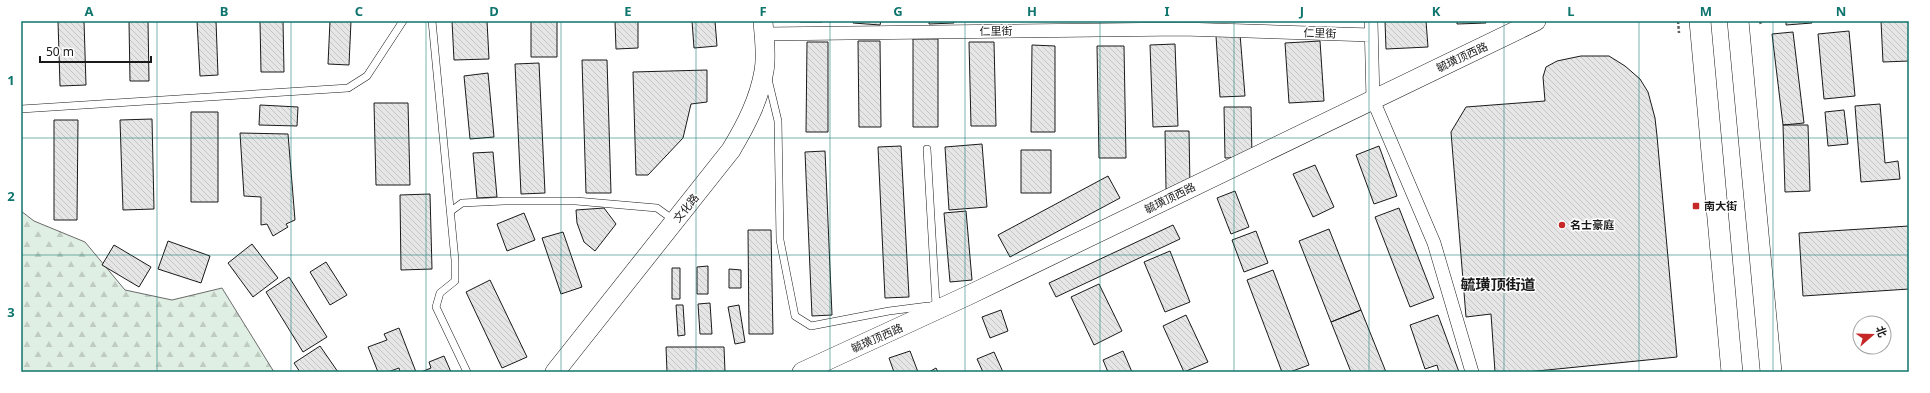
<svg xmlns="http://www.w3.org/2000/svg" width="1930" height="393" font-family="'Noto Sans','Noto Sans SC',sans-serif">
  <defs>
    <pattern id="forest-firs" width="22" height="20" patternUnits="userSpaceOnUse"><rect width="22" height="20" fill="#e0efe3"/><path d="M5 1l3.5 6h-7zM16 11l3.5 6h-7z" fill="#c0ccc2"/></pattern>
    <pattern id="building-back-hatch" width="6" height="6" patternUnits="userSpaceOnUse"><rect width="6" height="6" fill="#e6e6e6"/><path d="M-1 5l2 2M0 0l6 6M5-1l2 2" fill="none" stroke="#c5c5c5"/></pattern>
  </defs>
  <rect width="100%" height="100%" fill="#fff"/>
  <path fill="url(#forest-firs)" stroke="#6a6a6a" d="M21 211 34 221 85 242 125 290 172 300 222 288 274 372H21Z"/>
  <path fill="url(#building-back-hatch)" stroke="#1a1a1a" d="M58 21H84L86 85 60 86Z
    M129 21H148L149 81H130Z
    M197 21H216L218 75 200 76Z
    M260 21H283L284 72H261Z
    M330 21H351L349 65 328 64Z
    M452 21H487L489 59 454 60Z
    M531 21H557V57H531Z
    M615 21H638V48L616 49Z
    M692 21H715L717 46 694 48Z
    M800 21H822V22H800Z
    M853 21H881L880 25 853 23Z
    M929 21H954V23L929 24Z
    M1385 21H1426L1428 47 1386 49Z
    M1457 21H1486V23L1457 24Z
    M1786 21H1812V23L1786 25Z
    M1881 21H1909V61L1883 62Z
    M1849 31 1855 96 1824 99 1818 34Z
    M1793 32 1804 123 1783 125 1772 34Z
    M1240 34 1245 96 1220 97 1216 36Z
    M913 39H938V127H913Z
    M858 41H880L881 127H859Z
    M1320 41 1324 101 1289 103 1285 43Z
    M807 42H828V132H806Z
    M969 42H994L996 126H971Z
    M1175 44 1178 126 1153 127 1150 45Z
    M1032 45 1055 46V132H1031Z
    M1097 46H1124L1126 158H1099Z
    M1581 56H1609L1625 66 1640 79 1648 92 1655 118 1657 136 1677 357 1527 372H1495L1491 314 1466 317 1451 132 1466 107 1545 101 1543 77 1546 67 1557 61Z
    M582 60H607L611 193H586Z
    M539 63 545 193 521 194 515 64Z
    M707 70V102L691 104 683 138 648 175H636L633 72Z
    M488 73 494 137 470 139 464 76Z
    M374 103H408L410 185H376Z
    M1880 104 1885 163 1898 161 1900 179 1861 182 1855 106Z
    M260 105 298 107 297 126 259 125Z
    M1224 107H1251L1252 157 1225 158Z
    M1844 110 1848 144 1828 146 1825 112Z
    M191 112H218V202H191Z
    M152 119 154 209 123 210 120 120Z
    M54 120H78L77 220H54Z
    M1783 125H1808L1810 191 1785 192Z
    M1165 131H1189L1190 188 1166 189Z
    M240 133 288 134 295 220 286 224 288 227 273 236 267 224 261 225V197L244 196Z
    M982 144 987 207 949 210 945 147Z
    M901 146 909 297 885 298 878 147Z
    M1379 146 1397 196 1374 204 1356 155Z
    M1021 150H1051V193H1021Z
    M825 151 832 315 812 316 805 152Z
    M493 152 497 197 477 198 473 153Z
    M1315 165 1334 207 1313 217 1293 174Z
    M1108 176 1120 198 1010 257 998 235Z
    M1235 191 1249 227 1231 234 1217 198Z
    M430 194 432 269 401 270 400 195Z
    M604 208 616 224 595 251 584 242 577 223 576 210Z
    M1399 208 1434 298 1410 307 1375 217Z
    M966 211 972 280 950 282 944 213Z
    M524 213 535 240 507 251 497 224Z
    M1173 225 1180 239 1056 297 1049 283Z
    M1909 226V289L1803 296 1799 233Z
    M1329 229 1361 310 1331 322 1299 241Z
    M748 230H771L773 334H749Z
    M1256 231 1268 263 1244 272 1232 240Z
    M563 232 582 287 561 294 542 238Z
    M168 241 210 256 201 283 158 269Z
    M252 244 278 278 253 297 228 263Z
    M114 245 151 267 139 287 102 265Z
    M1170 251 1190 302 1165 312 1144 262Z
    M326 262 347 295 330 305 310 272Z
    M708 266V294H697V267Z
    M672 268H680V299H672Z
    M729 269 741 270V288H729Z
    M1273 270 1309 365 1290 372H1282L1247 280Z
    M289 277 327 337 303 352 266 292Z
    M490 280 527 357 502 368 466 292Z
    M1099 284 1122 331 1094 345 1071 297Z
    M710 303 712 334H700L698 304Z
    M676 305H683L685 335 678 336Z
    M739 305 745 342 735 344 728 307Z
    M1001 310 1008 331 990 338 982 317Z
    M1361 310 1386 372H1351L1331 322Z
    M1186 315 1208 362 1184 372 1163 326Z
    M1438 315 1459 372H1439L1437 365 1425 369 1410 325Z
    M399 328 416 372H400L399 368 388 372H378L368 347 387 340 384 334Z
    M320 346 338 372H300L294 363Z
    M666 347H724L725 372H667Z
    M910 351 918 372H894L889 358Z
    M1123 351 1132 372H1108L1103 360Z
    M994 352 1003 372H983L977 359Z
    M444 356 451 372H421L431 368 429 362Z
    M936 368 938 372H929Z"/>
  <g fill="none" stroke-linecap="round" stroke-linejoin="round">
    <defs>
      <path id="lane" d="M432 21 455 260V281L440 293 436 307 467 372
        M768 79 778 121 780 240 795 316 811 326 889 311 928 306
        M21 109 348 88 367 76 403 21
        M927 149 936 305
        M451 211 462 203 504 201H576L657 208 675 221"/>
      <path id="street" d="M1371 21 1373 100 1434 243 1472 372
        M764 34 1182 29 1371 35"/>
      <path id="secondary" d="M555 372 731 150C746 125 759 100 764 71 767 55 764 37 763 21
        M802 372 969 295 1536 21"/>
      <path id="primary" d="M1700 21 1732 372
        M1738 21 1771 372"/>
    </defs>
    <use href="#lane" stroke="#1a1a1a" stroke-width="8"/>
    <use href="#street" stroke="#1a1a1a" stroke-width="14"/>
    <use href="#secondary" stroke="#1a1a1a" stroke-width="20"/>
    <use href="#primary" stroke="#1a1a1a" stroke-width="22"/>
    <path stroke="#5f5f5f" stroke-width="2.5" stroke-dasharray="3 2" stroke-linecap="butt" d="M1678 21 1679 33
      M1760 21 1761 25"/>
    <use href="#lane" stroke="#fff" stroke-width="7"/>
    <use href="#street" stroke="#fff" stroke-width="13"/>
    <use href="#secondary" stroke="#fff" stroke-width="19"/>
    <use href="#primary" stroke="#fff" stroke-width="21"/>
  </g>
  <path fill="none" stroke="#0f766e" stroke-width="1" stroke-opacity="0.55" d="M157 21V372M291 21V372M426 21V372M561 21V372M696 21V372M830 21V372M965 21V372M1100 21V372M1234 21V372M1369 21V372M1504 21V372M1639 21V372M1773 21V372M21 138H1909M21 255H1909"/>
  <g fill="#c62828" stroke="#fff" stroke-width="1.5">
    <rect x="1692" y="202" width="8" height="8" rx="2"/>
    <circle cx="1562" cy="225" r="4"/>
  </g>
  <g text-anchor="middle" stroke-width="3" stroke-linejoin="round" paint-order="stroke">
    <g font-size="11" fill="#1a1a1a" stroke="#fff">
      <text transform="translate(996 31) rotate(-1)" y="4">仁里街</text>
      <text transform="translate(1320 33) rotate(2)" y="4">仁里街</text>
      <text transform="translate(1462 57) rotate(-25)" y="4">毓璜顶西路</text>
      <text transform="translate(1170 198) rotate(-26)" y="4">毓璜顶西路</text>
      <text transform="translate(686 208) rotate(-51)" y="4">文化路</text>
      <text transform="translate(877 338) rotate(-24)" y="4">毓璜顶西路</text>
    </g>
    <g font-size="11" font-weight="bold" fill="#1a1a1a" stroke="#fff" text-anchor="start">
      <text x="1704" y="210">南大街</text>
      <text x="1570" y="229">名士豪庭</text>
    </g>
    <g font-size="15" font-weight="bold" fill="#1a1a1a" stroke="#fff">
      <text x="1498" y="290">毓璜顶街道</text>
    </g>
  </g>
  <rect width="1930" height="393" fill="none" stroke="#ffffff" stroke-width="44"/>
  <g transform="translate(1872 335) rotate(70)"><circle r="19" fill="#ffffff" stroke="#a3a3a3"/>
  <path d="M0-3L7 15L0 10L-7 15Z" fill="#c62828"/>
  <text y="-6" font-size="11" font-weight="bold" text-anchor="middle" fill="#1a1a1a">北</text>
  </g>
  <path d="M40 56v6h111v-6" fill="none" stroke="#1a1a1a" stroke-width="2"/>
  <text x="46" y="56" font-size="12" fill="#1a1a1a" stroke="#ffffff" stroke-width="3" paint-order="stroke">50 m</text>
  <rect x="22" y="22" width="1886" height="349" fill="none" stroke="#0f766e" stroke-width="1.5"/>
  <g font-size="13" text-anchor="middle" font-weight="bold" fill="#0f766e">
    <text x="89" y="16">A</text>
    <text x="224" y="16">B</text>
    <text x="359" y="16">C</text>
    <text x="494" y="16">D</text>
    <text x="628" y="16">E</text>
    <text x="763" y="16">F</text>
    <text x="898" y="16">G</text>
    <text x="1032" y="16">H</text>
    <text x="1167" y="16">I</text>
    <text x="1302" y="16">J</text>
    <text x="1436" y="16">K</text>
    <text x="1571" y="16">L</text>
    <text x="1706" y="16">M</text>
    <text x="1841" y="16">N</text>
    <text x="11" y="85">1</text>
    <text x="11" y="201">2</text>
    <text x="11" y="317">3</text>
  </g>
</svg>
